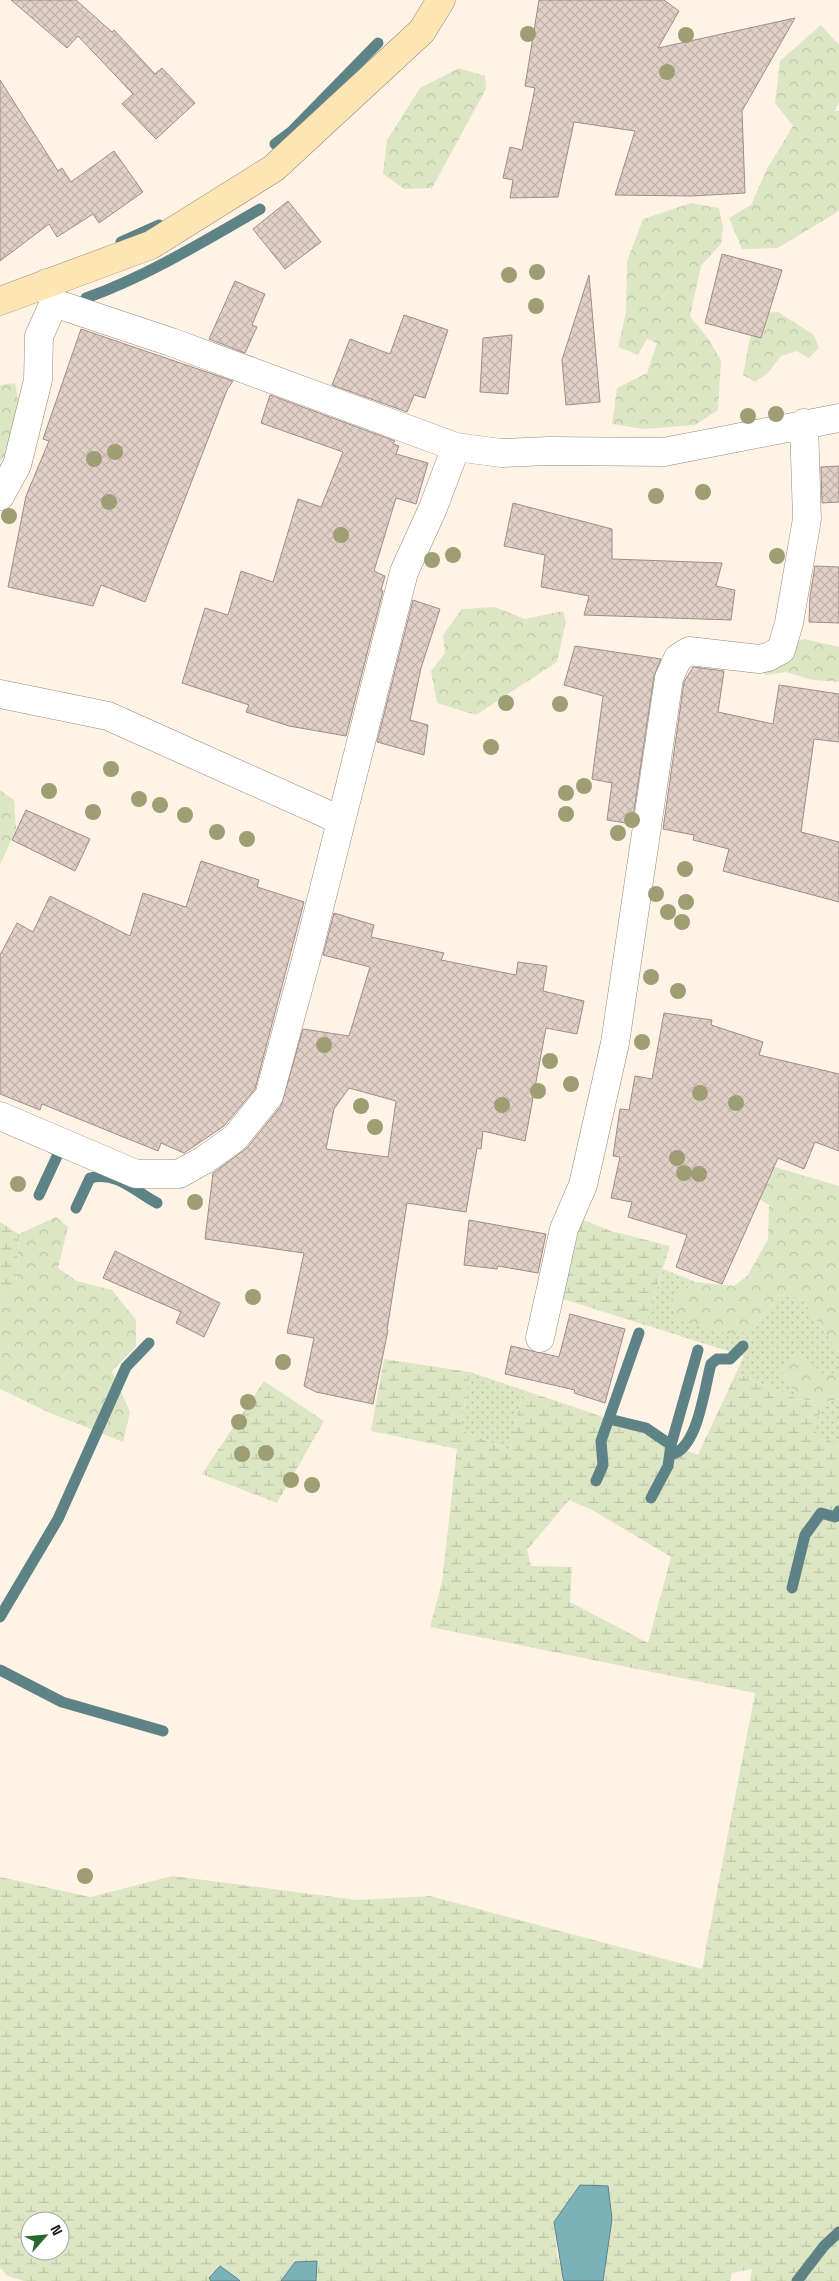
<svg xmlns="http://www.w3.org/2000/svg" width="839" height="2281" font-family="'Space Grotesk',sans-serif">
  <defs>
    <pattern id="grass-dots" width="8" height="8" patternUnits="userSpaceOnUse" patternTransform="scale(1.25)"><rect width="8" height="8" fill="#dde6c4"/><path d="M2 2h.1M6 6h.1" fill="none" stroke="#bdc5a7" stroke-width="1.8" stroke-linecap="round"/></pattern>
    <pattern id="forest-crowns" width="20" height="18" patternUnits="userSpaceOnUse" patternTransform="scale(1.25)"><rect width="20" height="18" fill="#dde6c4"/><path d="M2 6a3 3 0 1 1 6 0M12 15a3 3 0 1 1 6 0" fill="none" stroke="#bdc5a7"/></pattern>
    <pattern id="wetland-marsh" width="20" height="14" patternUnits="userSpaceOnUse" patternTransform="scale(1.25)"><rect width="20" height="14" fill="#dde6c4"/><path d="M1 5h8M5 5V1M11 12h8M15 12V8" fill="none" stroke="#bdc5a7"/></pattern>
    <pattern id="building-cross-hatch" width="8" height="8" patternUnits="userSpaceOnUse" patternTransform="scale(1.25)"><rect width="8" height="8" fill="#e1d0c7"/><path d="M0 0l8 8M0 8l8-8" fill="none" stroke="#c0b2aa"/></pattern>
  </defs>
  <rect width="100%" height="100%" fill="#fff3e5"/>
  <path fill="url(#grass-dots)" d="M663 1269 696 1282 670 1300 755 1326 780 1295 802 1299 839 1352V1371L826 1377 781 1370 798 1399 736 1373 744 1356 645 1325Z
    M470 1372 523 1390 510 1450 460 1430Z
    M839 1399V1446L811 1430 825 1402Z"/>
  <path fill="url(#forest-crowns)" d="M821 25 839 45V102L835 111H839V211L778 248 742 249 729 218 751 205 767 169 793 126 775 103 780 61Z
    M459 68 485 76 486 89 432 188 404 189 383 174 387 140 420 88Z
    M691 203 719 208 723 228 721 244 701 266 690 316 710 341 721 361 718 410 695 425 644 429 612 424 617 388 647 373 657 343 647 339 638 355 618 347 626 312 627 261 643 219Z
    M778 312 814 335 819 348 809 358 796 351 781 356 768 373 755 382 743 375 750 338 761 313Z
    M15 383C22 418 21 432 0 462V385Z
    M495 607 525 619 563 611 566 621 557 662 476 715 437 703 431 671 445 653 443 635 462 609Z
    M805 639 839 647V682L813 680 786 672 765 675 761 666 769 647Z
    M0 790 14 800 16 829 0 865Z
    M761 1163 839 1186V1352L802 1299 780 1295 755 1326 735 1336 677 1320 670 1300 696 1282 734 1286 748 1275 768 1239 769 1205 750 1194Z
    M56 1217 68 1227 58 1268 77 1281 112 1290 136 1320V1346L112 1371 130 1412 123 1442 48 1412 0 1389V1294L16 1286 19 1234Z
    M797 1356 826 1376 839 1371V1399L825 1402 798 1399 781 1370Z"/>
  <path fill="url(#wetland-marsh)" fill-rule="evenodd" d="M581 1219 611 1231 670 1246 645 1325 554 1296Z
    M0 1222 19 1234 16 1286 0 1294Z
    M384 1359 470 1372 460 1430 510 1450 523 1390 592 1413 698 1455 736 1373 798 1399 825 1402 812 1430 839 1446V2281H750L752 2269 732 2273 730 2281H603L612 2219 607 2186 554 2222 557 2253 564 2281H316L317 2278 295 2262 281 2281H240L220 2266 209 2278 211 2281H24L8 2276 0 2268V1877L90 1897 173 1876 357 1900 430 1896 702 1969 755 1693 430 1627 442 1582 457 1449 371 1431ZM569 1500 592 1510 671 1557 648 1643 570 1602 572 1567 531 1566 527 1550ZM30 2221H60V2251H30Z
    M264 1381 324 1421 277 1503 202 1474Z"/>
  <path fill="#7bb2ba" stroke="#5e8387" d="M580 2185 608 2186 612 2219 603 2281H564L563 2278 554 2222Z
    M317 2261 316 2281H281L295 2262Z
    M220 2266 238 2279 240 2281H211L209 2278Z"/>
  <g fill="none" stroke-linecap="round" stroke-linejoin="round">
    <path stroke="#5e8387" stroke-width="11" d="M275 144 291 132 378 43
      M121 242 159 225
      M86 298C147 276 203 242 260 209
      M39 1195 59 1152 50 1147
      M76 1208 90 1178C118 1171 134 1191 157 1203
      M609 1419 646 1428 671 1445
      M670 1455C698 1450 704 1389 711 1364L717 1359H730L743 1346
      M596 1481 603 1465 601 1441 639 1333
      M651 1498 668 1466 671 1445 698 1350
      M792 1588 805 1535 821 1513 835 1517 839 1511
      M0 1617 58 1519 126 1367 149 1343
      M0 1670 62 1702 163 1731
      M797 2281 824 2246 839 2232"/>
  </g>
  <path fill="url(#building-cross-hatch)" stroke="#9f8e86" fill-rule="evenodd" d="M11 0H76L112 32 114 30 155 74 162 68 195 103 156 139 122 104 133 94 78 36 67 48Z
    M539 0H664L679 11 658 48 795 18 742 111 745 193 692 196 615 195 635 131 574 122 558 197 510 198 513 180 503 178 510 147 522 150 535 88 525 86Z
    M0 80 58 171 62 168 71 182 114 151 143 192 99 223 93 214 57 237 49 224 0 261Z
    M288 201 321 242 285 269 253 229Z
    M722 254 782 270 761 338 705 323Z
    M589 275 600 402 566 405 562 360Z
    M235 281 265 294 252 325 257 327 245 353 209 339Z
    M404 315 448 330 425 398 414 395 407 412 332 385 350 339 390 354Z
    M81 329 233 381 227 390 145 602 101 585 93 606 8 587 26 496 49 441 43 439Z
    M512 335 508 394 480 392 483 338Z
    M270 395 395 441 393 444 399 446 396 454 428 463 416 504 396 498 374 571 385 576 381 590 383 591 346 736 289 726 246 712 249 705 182 683 205 608 228 615 241 571 273 582 298 499 321 507 343 452 261 423Z
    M839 466V502L822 503 821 467Z
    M513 503 612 529V559L722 563 716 586 735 590 731 620 584 615 589 596 541 587 545 555 504 546Z
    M815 566 839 567V623L809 622 810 596Z
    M413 600 440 609 421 668 410 720 428 725 424 755 377 742Z
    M575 646 661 659 654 676 632 824 607 820 612 783 592 779 603 696 564 685Z
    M693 667 724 671 718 712 773 724 779 685 839 694V742L814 739 801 832 839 842V902L723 871 729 849 693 840 694 835 663 829 684 682Z
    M26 810 90 839 75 871 12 840Z
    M201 861 259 880 257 887 304 902 255 1089 224 1126 184 1153 161 1143 158 1151 42 1104 40 1110 0 1094V955L17 923 33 932 50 896 130 936 143 893 186 907Z
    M334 913 374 925 371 937 444 953 441 960 516 975 518 962 547 966 543 991 584 1001 577 1034 546 1028 525 1141 483 1131 481 1149 477 1148 466 1212 407 1203 387 1330H388L373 1404 316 1392 304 1386 314 1338 287 1333 304 1253 205 1239 213 1173 247 1148 281 1106 303 1029 349 1036 370 967 323 955ZM349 1088 396 1101 388 1157 326 1149 334 1109Z
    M664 1013 712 1020 711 1025 763 1042 759 1055 839 1074V1151L815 1142 804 1169 778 1158 722 1284 676 1267 687 1235 628 1217 632 1202 611 1198 620 1157 613 1156 620 1109 629 1110 635 1076 652 1079Z
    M469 1220 546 1234 538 1273 498 1266 497 1269 464 1265Z
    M115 1251 220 1303 204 1337 176 1323 181 1312 103 1278Z
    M570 1314 625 1329 605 1403 574 1393 575 1390 505 1374 511 1346 559 1357Z"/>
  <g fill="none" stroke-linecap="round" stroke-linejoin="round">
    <defs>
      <path id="street" d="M47 283 54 303 171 342 456 447 501 453 549 451 664 452 839 418
        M0 496 17 465 38 380 39 336 54 303
        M0 694 108 716 340 820
        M0 1116 136 1174H179L204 1160 235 1138 269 1096 307 956 404 572 433 508 456 447
        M540 1338 564 1229 583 1185 615 1043 669 678 678 658 689 651 759 659 768 657 781 650 789 623 807 519 804 423"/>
      <path id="secondary" d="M0 301 151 245 274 168 422 31 441 0"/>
    </defs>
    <use href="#street" stroke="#94897c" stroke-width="29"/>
    <use href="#secondary" stroke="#94897c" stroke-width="29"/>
    <use href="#street" stroke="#fff" stroke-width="28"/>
    <use href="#secondary" stroke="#fee6b4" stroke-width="28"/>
  </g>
  <g fill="#9d9e74">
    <circle cx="528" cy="34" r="8"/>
    <circle cx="686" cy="35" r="8"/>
    <circle cx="667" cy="72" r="8"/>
    <circle cx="537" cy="272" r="8"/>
    <circle cx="509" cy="275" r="8"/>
    <circle cx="536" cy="306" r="8"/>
    <circle cx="776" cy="414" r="8"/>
    <circle cx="748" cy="416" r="8"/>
    <circle cx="115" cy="452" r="8"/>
    <circle cx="94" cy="459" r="8"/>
    <circle cx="703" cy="492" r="8"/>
    <circle cx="656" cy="496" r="8"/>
    <circle cx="109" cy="502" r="8"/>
    <circle cx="9" cy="516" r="8"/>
    <circle cx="341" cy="535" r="8"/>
    <circle cx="453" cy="555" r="8"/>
    <circle cx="777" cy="556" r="8"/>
    <circle cx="432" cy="560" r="8"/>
    <circle cx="506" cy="703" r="8"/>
    <circle cx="560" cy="704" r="8"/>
    <circle cx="491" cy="747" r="8"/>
    <circle cx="111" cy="769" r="8"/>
    <circle cx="584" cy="786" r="8"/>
    <circle cx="49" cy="791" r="8"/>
    <circle cx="566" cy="793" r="8"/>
    <circle cx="139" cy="799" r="8"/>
    <circle cx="160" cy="805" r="8"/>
    <circle cx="93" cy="812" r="8"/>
    <circle cx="566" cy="814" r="8"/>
    <circle cx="185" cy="815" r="8"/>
    <circle cx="632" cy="820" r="8"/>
    <circle cx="217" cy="832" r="8"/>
    <circle cx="618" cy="833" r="8"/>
    <circle cx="247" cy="839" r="8"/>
    <circle cx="685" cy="869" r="8"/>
    <circle cx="656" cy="894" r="8"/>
    <circle cx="686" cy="902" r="8"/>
    <circle cx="668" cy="912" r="8"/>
    <circle cx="682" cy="922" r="8"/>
    <circle cx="651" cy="977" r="8"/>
    <circle cx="678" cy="991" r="8"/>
    <circle cx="642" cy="1042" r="8"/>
    <circle cx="324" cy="1045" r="8"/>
    <circle cx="550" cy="1061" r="8"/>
    <circle cx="571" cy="1084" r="8"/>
    <circle cx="538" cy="1091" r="8"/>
    <circle cx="700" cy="1093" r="8"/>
    <circle cx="736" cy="1103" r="8"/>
    <circle cx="502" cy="1105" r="8"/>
    <circle cx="361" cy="1106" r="8"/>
    <circle cx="375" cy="1127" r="8"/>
    <circle cx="677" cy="1158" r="8"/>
    <circle cx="684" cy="1173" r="8"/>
    <circle cx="699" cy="1174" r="8"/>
    <circle cx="18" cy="1184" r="8"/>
    <circle cx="195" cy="1202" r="8"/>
    <circle cx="253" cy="1297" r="8"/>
    <circle cx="283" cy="1362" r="8"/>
    <circle cx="248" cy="1402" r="8"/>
    <circle cx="239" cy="1422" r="8"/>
    <circle cx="266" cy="1453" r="8"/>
    <circle cx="242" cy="1454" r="8"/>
    <circle cx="291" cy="1480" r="8"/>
    <circle cx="312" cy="1485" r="8"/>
    <circle cx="85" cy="1876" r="8"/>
  </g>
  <g transform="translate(45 2236) rotate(63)"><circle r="24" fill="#ffffff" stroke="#a3a2a0"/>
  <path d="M0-4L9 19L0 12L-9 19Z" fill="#296730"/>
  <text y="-8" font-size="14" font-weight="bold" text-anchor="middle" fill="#1a1611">N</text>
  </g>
</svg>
